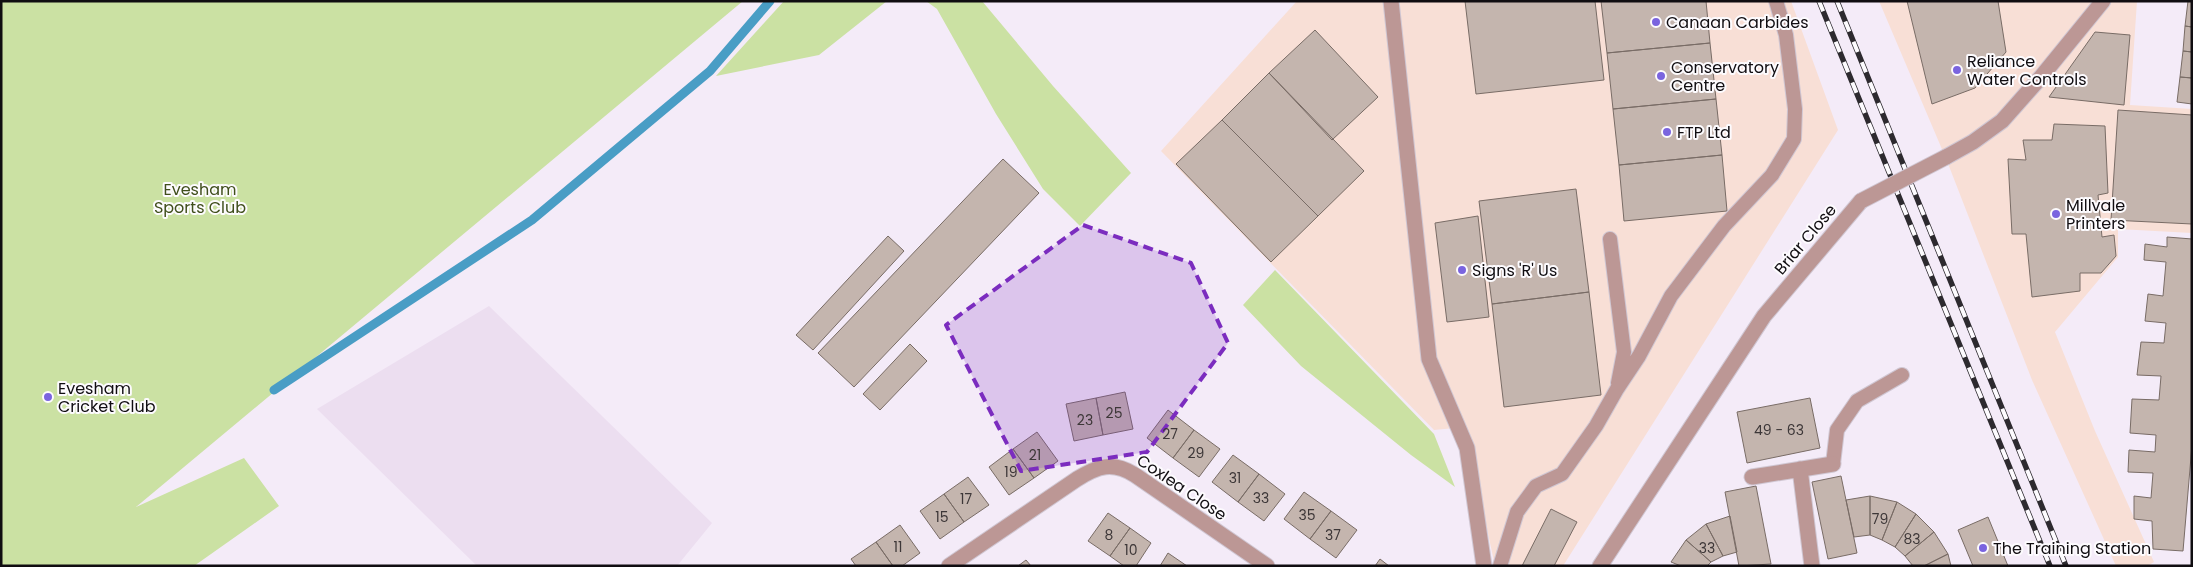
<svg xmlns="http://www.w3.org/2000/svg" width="2193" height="567" font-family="Poppins,sans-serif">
  <rect width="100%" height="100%" fill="#f4ebf8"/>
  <path fill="#ecdef0" d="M489 306 712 523 677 566H477L317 409Z"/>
  <path fill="#f8dfd6" d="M1297 1H1791L1838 130 1563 566H1495L1465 427 1434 430 1161 151Z
    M1879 1H2137L2130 105 2192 109V233L2118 229V257L2055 332 2095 431 2154 562 2147 566H2116L2032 380 1947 161Z"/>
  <path fill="#cbe1a3" d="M1 1H743L136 507 244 458 279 506 194 566H1Z
    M784 1H887L819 55 716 76Z
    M926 1H982L1053 86 1131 173 1080 226 1043 189 996 114 937 9Z
    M1275 270 1434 434 1455 487 1411 455 1301 366 1243 305Z"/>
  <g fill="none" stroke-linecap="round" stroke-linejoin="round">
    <path stroke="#499dc5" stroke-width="9" d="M274 390 532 220 710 71 770 1"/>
  </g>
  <path fill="#c4b5ae" stroke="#796c66" d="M1465 1H1595L1604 80 1476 94Z
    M1601 1H1706L1710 43 1607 53Z
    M1907 1H1998L2006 52 1975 88 1932 104Z
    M2188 1H2192V27L2185 26Z
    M2185 26 2192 27V52L2183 51Z
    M1315 30 1378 97 1332 140 1269 73Z
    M2095 32 2130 35 2124 105 2049 97Z
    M1710 43 1716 99 1613 109 1607 53Z
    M2183 51 2192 52V78L2180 77Z
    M1269 73 1364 171 1318 216 1222 120Z
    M2180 77 2192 78V104L2177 102Z
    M1716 99 1722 155 1619 165 1613 109Z
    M2118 110 2192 115V224L2111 220Z
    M1222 120 1318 216 1271 262 1176 164Z
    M2054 124 2105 126 2108 193 2098 195 2102 237 2114 235 2116 256 2101 273H2080V291L2032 297 2026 234H2012L2008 159 2026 160 2023 140H2052Z
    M1722 155 1727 211 1624 221 1619 165Z
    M1003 159 1039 193 854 387 818 353Z
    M1576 189 1589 292 1492 304 1479 201Z
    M1478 216 1489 317 1447 322 1435 223Z
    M888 236 904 251 813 350 796 335Z
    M2167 237 2192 239V445L2183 551 2153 549 2152 521 2134 519V496L2151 498 2153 473 2128 472 2129 450 2155 452 2156 435 2130 433 2132 399 2159 400 2161 376 2137 375 2141 342 2164 343 2166 323 2145 321 2148 294 2163 296 2166 262 2144 260 2145 244 2167 247Z
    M1589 292 1601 395 1504 407 1492 304Z
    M910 344 927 361 880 410 863 394Z
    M1125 392 1133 429 1103 435 1096 398Z
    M1096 398 1103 435 1074 441 1066 404Z
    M1810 398 1820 448 1747 463 1737 412Z
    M1168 410 1194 430 1173 458 1147 438Z
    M1194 430 1220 449 1199 477 1173 458Z
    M1037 432 1058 461 1034 478 1013 449Z
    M1013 449 1034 478 1009 495 989 467Z
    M1233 455 1259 474 1238 502 1212 482Z
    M1259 474 1285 494 1264 521 1238 502Z
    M1841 476 1857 553 1828 559 1812 482Z
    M968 477 989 505 964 522 944 494Z
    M1756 486 1771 564 1739 566 1725 492Z
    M1304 492 1331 511 1310 539 1284 519Z
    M944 494 964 522 940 539 920 511Z
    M1870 496V535L1854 537 1846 500Z
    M1870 496 1897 502 1882 540 1870 535Z
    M1897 502 1916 514 1895 547 1882 540Z
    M1551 509 1577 522 1554 566H1522Z
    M1331 511 1357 530 1336 558 1310 539Z
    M1108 513 1130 528 1110 556 1088 541Z
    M1916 514 1934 532 1905 556 1895 547Z
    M1730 516 1737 552 1723 556 1706 524Z
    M1988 517 2008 566H1973L1958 530Z
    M1706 524 1723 556 1711 562 1686 540Z
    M900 525 920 553 902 566H893L876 542Z
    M1130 528 1151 543 1136 566H1124L1110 556Z
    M1934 532 1948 554 1924 566H1913L1905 556Z
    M1686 540 1711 562 1707 566H1681L1671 562Z
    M876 542 893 566H856L851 559Z
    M1168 553 1187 566H1160Z
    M1948 554 1951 566H1924Z
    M1380 559 1389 566H1375Z
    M1026 560 1031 566H1018Z"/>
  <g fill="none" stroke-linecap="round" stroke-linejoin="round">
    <defs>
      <path id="lane" d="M1610 239 1624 352 1618 383
        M1833 464 1837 430 1857 401 1902 375
        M1500 566 1517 512 1536 486 1562 474 1596 426 1617 389 1639 356 1671 296 1724 226 1772 175 1794 139 1795 109 1786 35 1776 1"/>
      <path id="street" d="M1391 1 1429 359 1467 448 1484 566
        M1946 157 1973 142 2002 121 2041 77 2103 1
        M1800 469 1812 566
        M1752 477 1833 464
        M949 566 1077 479C1098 466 1112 461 1135 475L1267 566
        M1600 566 1764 316 1861 201"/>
    </defs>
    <use href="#lane" stroke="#d0c7d3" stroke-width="16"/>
    <use href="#street" stroke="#d0c7d3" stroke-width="17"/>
    <use href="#lane" stroke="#bc9795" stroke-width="14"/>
    <use href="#street" stroke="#bc9795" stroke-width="15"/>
    <defs>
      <path id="rail" d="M1819 1 2050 566
        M1837 1 2066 566"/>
    </defs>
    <use href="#rail" stroke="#2d2a2f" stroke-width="5.5"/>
    <use href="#rail" stroke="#fdfbfe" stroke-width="4" stroke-dasharray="11" stroke-linecap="butt"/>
    <defs>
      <path id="street-bridge" d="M1861 201 1946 157"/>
    </defs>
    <use href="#street-bridge" stroke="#d0c7d3" stroke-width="17" stroke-linecap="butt"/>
    <use href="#street-bridge" stroke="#bc9795" stroke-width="15"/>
  </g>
  <path fill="#7b2cbf" fill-opacity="0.2" stroke="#7b2cbf" stroke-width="4" stroke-dasharray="10 6" stroke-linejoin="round" d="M1083 225 1191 263 1228 343 1147 452 1021 471 946 325Z"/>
  <g fill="#7a64df" stroke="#fdfbfe" stroke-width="2">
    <circle cx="1656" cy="22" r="5"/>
    <circle cx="1957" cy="70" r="5"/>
    <circle cx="1661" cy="76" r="5"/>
    <circle cx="1667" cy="132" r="5"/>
    <circle cx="2056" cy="214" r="5"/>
    <circle cx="1462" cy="270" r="5"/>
    <circle cx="48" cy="397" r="5"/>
    <circle cx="1983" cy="548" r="5"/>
  </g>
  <g text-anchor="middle" stroke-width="4" stroke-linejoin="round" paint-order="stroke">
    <g font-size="14" fill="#3d3738">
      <text x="1114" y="418">25</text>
      <text x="1085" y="425">23</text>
      <text x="1779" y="435">49 - 63</text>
      <text x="1170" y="439">27</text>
      <text x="1196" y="458">29</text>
      <text x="1035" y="460">21</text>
      <text x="1011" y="477">19</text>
      <text x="1235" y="483">31</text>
      <text x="1261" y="503">33</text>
      <text x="966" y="504">17</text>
      <text x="1307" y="520">35</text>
      <text x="942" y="522">15</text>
      <text x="1880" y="524">79</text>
      <text x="1109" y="540">8</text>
      <text x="1333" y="540">37</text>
      <text x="1912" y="544">83</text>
      <text x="898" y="552">11</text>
      <text x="1707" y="553">33</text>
      <text x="1131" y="555">10</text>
    </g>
    <g font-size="16" fill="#100d11" stroke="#fdfbfe" text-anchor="start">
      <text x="1666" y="28">Canaan Carbides</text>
      <text x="1967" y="67">Reliance<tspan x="1967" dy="18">Water Controls</tspan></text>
      <text x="1671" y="73">Conservatory<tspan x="1671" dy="18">Centre</tspan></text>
      <text x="1677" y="138">FTP Ltd</text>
      <text x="2066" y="211">Millvale<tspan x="2066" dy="18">Printers</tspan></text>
      <text x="1472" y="276">Signs 'R' Us</text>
      <text x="58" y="394">Evesham<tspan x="58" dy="18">Cricket Club</tspan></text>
      <text x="1993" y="554">The Training Station</text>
    </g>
    <g font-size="16" fill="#404f1c" stroke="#fdfbfe">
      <text x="200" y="195">Evesham<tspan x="200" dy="18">Sports Club</tspan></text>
    </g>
    <g font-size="16" fill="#100d11" stroke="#fdfbfe">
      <text transform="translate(1805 239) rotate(-50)" y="6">Briar Close</text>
      <text transform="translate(1182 487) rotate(34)" y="6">Coxlea Close</text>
    </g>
  </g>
  <rect width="2193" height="567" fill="none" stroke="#100d11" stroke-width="5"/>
</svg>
